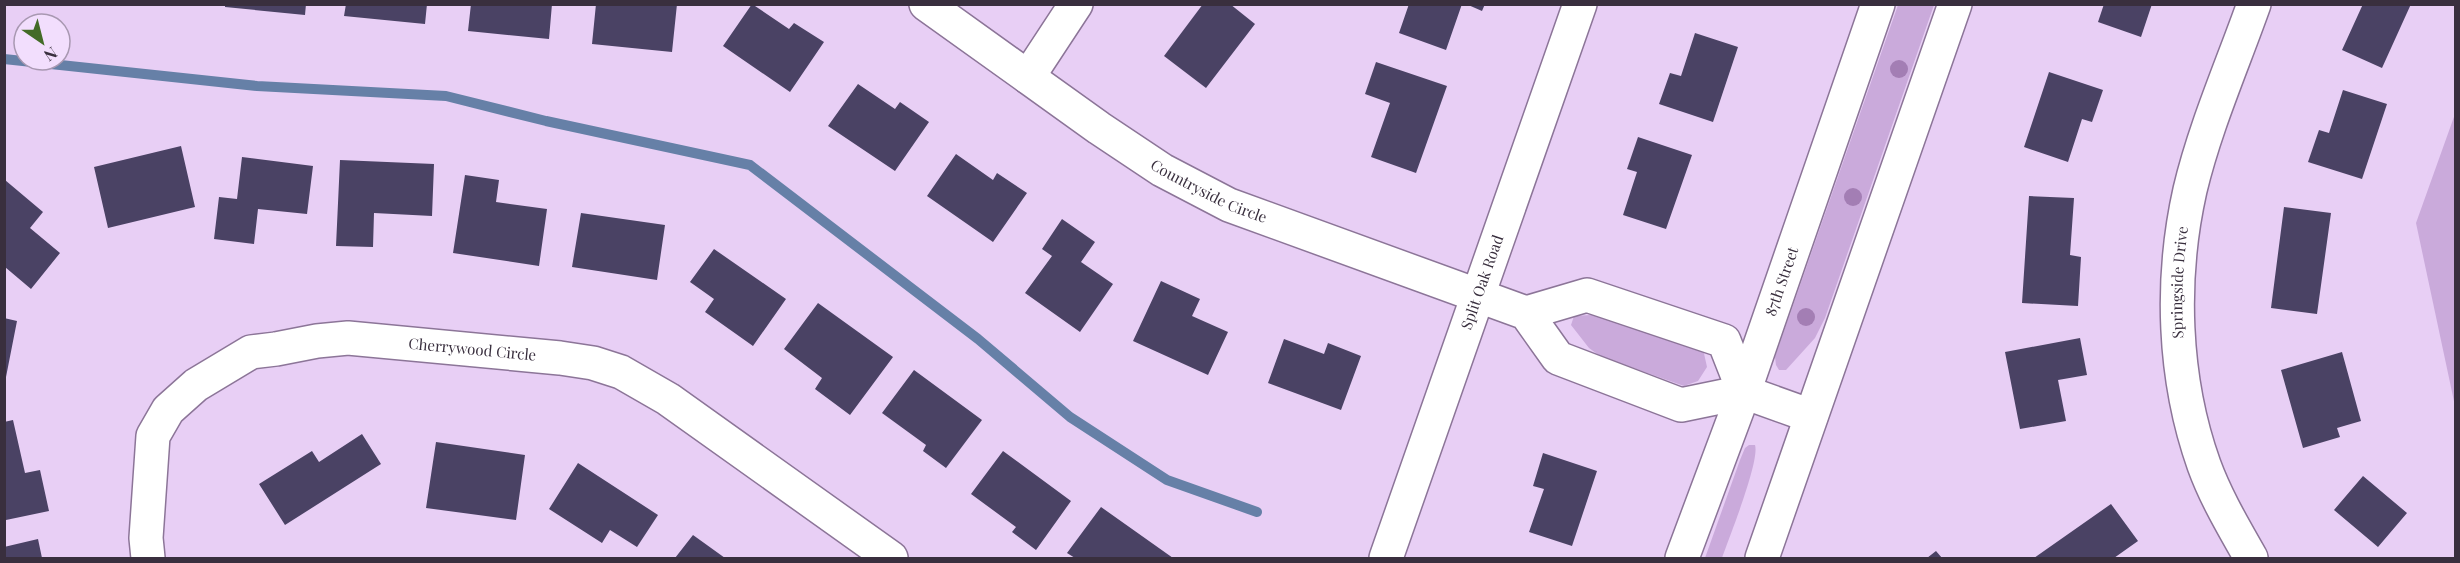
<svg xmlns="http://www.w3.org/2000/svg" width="2460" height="563" font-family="'Playfair Display',serif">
  <rect width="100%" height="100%" fill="#e8cff5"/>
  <path fill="#caaadb" d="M1898 5H1934L1825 318 1815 338 1786 370H1779L1776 365 1775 357Z
    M2455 114V406L2416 223Z
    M1606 314 1703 349 1707 367 1698 381 1684 386 1600 356 1589 348 1571 325 1574 316Z
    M1749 445H1755C1760 461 1729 538 1722 558H1705L1740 460 1745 448Z"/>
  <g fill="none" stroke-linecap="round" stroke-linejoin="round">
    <path stroke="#6680a7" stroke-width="10" d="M4 59 257 86 446 96 546 121 750 165 978 339 1070 417 1167 480 1257 512"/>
  </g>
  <path fill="#4a4264" d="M225 4H306L305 15 225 7Z
    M346 4H427L425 24 344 16Z
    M471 4H552L549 39 468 31Z
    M596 4H677L672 52 592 44Z
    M752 4 789 29 794 23 824 42 790 92 723 46Z
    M1203 4H1230L1255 24 1206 88 1164 56Z
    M1409 4H1462L1446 50 1399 33Z
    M1466 4H1485L1482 11Z
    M2104 4H2152L2141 37 2098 22Z
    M2363 4H2411L2382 68 2342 50Z
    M1695 33 1738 47 1713 122 1659 104 1670 73 1681 76Z
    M1376 62 1447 86 1416 173 1371 157 1390 103 1365 94Z
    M2049 72 2103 90 2092 122 2082 119 2068 162 2024 147Z
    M858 84 895 109 900 102 929 122 895 171 828 126Z
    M2343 90 2387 104 2362 179 2308 162 2319 130 2329 133Z
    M1638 137 1692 155 1666 229 1623 215 1637 172 1627 169Z
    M181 146 195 207 108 228 94 167Z
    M956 154 993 180 997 173 1027 193 993 242 927 196Z
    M242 157 313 166 307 214 258 209 254 244 214 239 219 197 237 199Z
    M340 160 434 164 432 216 374 213 373 247 336 246Z
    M465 175 499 180 496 202 547 209 539 266 453 253Z
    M5 180 43 212 30 228 60 253 31 289 5 267Z
    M2029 196 2074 198 2070 255 2081 257 2078 306 2022 303Z
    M2284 207 2331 213 2317 314 2271 308Z
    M581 213 665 225 657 280 572 267Z
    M1062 219 1095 242 1081 262 1113 284 1080 332 1025 293 1052 256 1042 249Z
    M714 249 786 299 753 346 705 312 714 299 690 282Z
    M1161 281 1200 299 1192 316 1228 332 1208 375 1133 341Z
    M818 303 893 357 850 415 815 389 822 378 784 349Z
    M4 318 17 321 6 377H4Z
    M2080 338 2087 375 2058 380 2066 421 2020 429 2005 352Z
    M1284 339 1324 354 1328 343 1361 356 1341 410 1268 383Z
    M2342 352 2361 421 2337 428 2340 437 2303 448 2281 370Z
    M914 370 982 420 946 468 923 451 926 445 882 413Z
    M13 420 25 473 40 470 49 511 6 520 4 422Z
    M362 434 381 464 285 525 259 484 312 451 319 462Z
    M436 442 525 455 516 520 426 508Z
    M1003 451 1071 501 1036 550 1012 532 1016 527 971 494Z
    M1543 453 1597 471 1572 546 1529 532 1544 489 1533 486Z
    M578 463 658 515 637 547 610 530 602 543 549 509Z
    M2363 476 2407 513 2378 547 2334 510Z
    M2111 504 2138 541 2114 558H2034Z
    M1101 507 1173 558H1075L1067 553Z
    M693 535 725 558H675Z
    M38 539 42 558H4V547Z
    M1936 551 1942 558H1927Z"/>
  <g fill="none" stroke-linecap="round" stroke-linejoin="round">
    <defs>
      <g id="minor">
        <path id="s1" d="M926 4 1099 128 1162 170 1229 205 1526 313 1558 358 1681 405 1744 392 1811 416"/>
        <path d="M1028 77 1076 4"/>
        <path d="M1526 313 1587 295 1724 341 1744 392"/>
        <path id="s2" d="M148 558 146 538 153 436 168 410 196 385 251 352 276 349 317 341 348 338 560 358 593 363 621 372 668 399 891 558"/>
        <path id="s3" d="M1386 558 1580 4"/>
        <path id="s4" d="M1682 558 1744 392 1878 4"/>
        <path d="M1762 558 1955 4"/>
        <path id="s5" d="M2251 558C2234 528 2216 498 2204 465 2173 378 2170 279 2190 190 2205 127 2232 66 2254 4"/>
      </g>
    </defs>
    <use href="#minor" stroke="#8c7598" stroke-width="36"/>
    <use href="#minor" stroke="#fff" stroke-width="33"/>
  </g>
  <g fill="#a37eb4">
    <circle cx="1899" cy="69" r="9"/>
    <circle cx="1853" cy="197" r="9"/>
    <circle cx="1806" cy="317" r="9"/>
  </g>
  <g text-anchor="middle" stroke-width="6" stroke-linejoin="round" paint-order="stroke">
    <g font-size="15" fill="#392f3e" stroke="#f2defd">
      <text dy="5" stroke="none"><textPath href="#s1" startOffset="340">Countryside Circle</textPath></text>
      <text dy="5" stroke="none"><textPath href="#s3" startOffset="292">Split Oak Road</textPath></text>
      <text dy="5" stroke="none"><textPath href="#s4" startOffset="294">87th Street</textPath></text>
      <text dy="5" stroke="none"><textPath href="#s5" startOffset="290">Springside Drive</textPath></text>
      <text dy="5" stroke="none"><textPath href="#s2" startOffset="477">Cherrywood Circle</textPath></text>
    </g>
  </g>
  <rect width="2460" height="563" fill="none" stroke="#392f3e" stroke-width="12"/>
  <g transform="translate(42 42) rotate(145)"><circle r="28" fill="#f2defd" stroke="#a898b1" stroke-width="1.5"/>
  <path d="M0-4.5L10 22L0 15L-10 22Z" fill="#436b27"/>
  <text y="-9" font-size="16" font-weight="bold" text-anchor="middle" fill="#392f3e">N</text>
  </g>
</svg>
